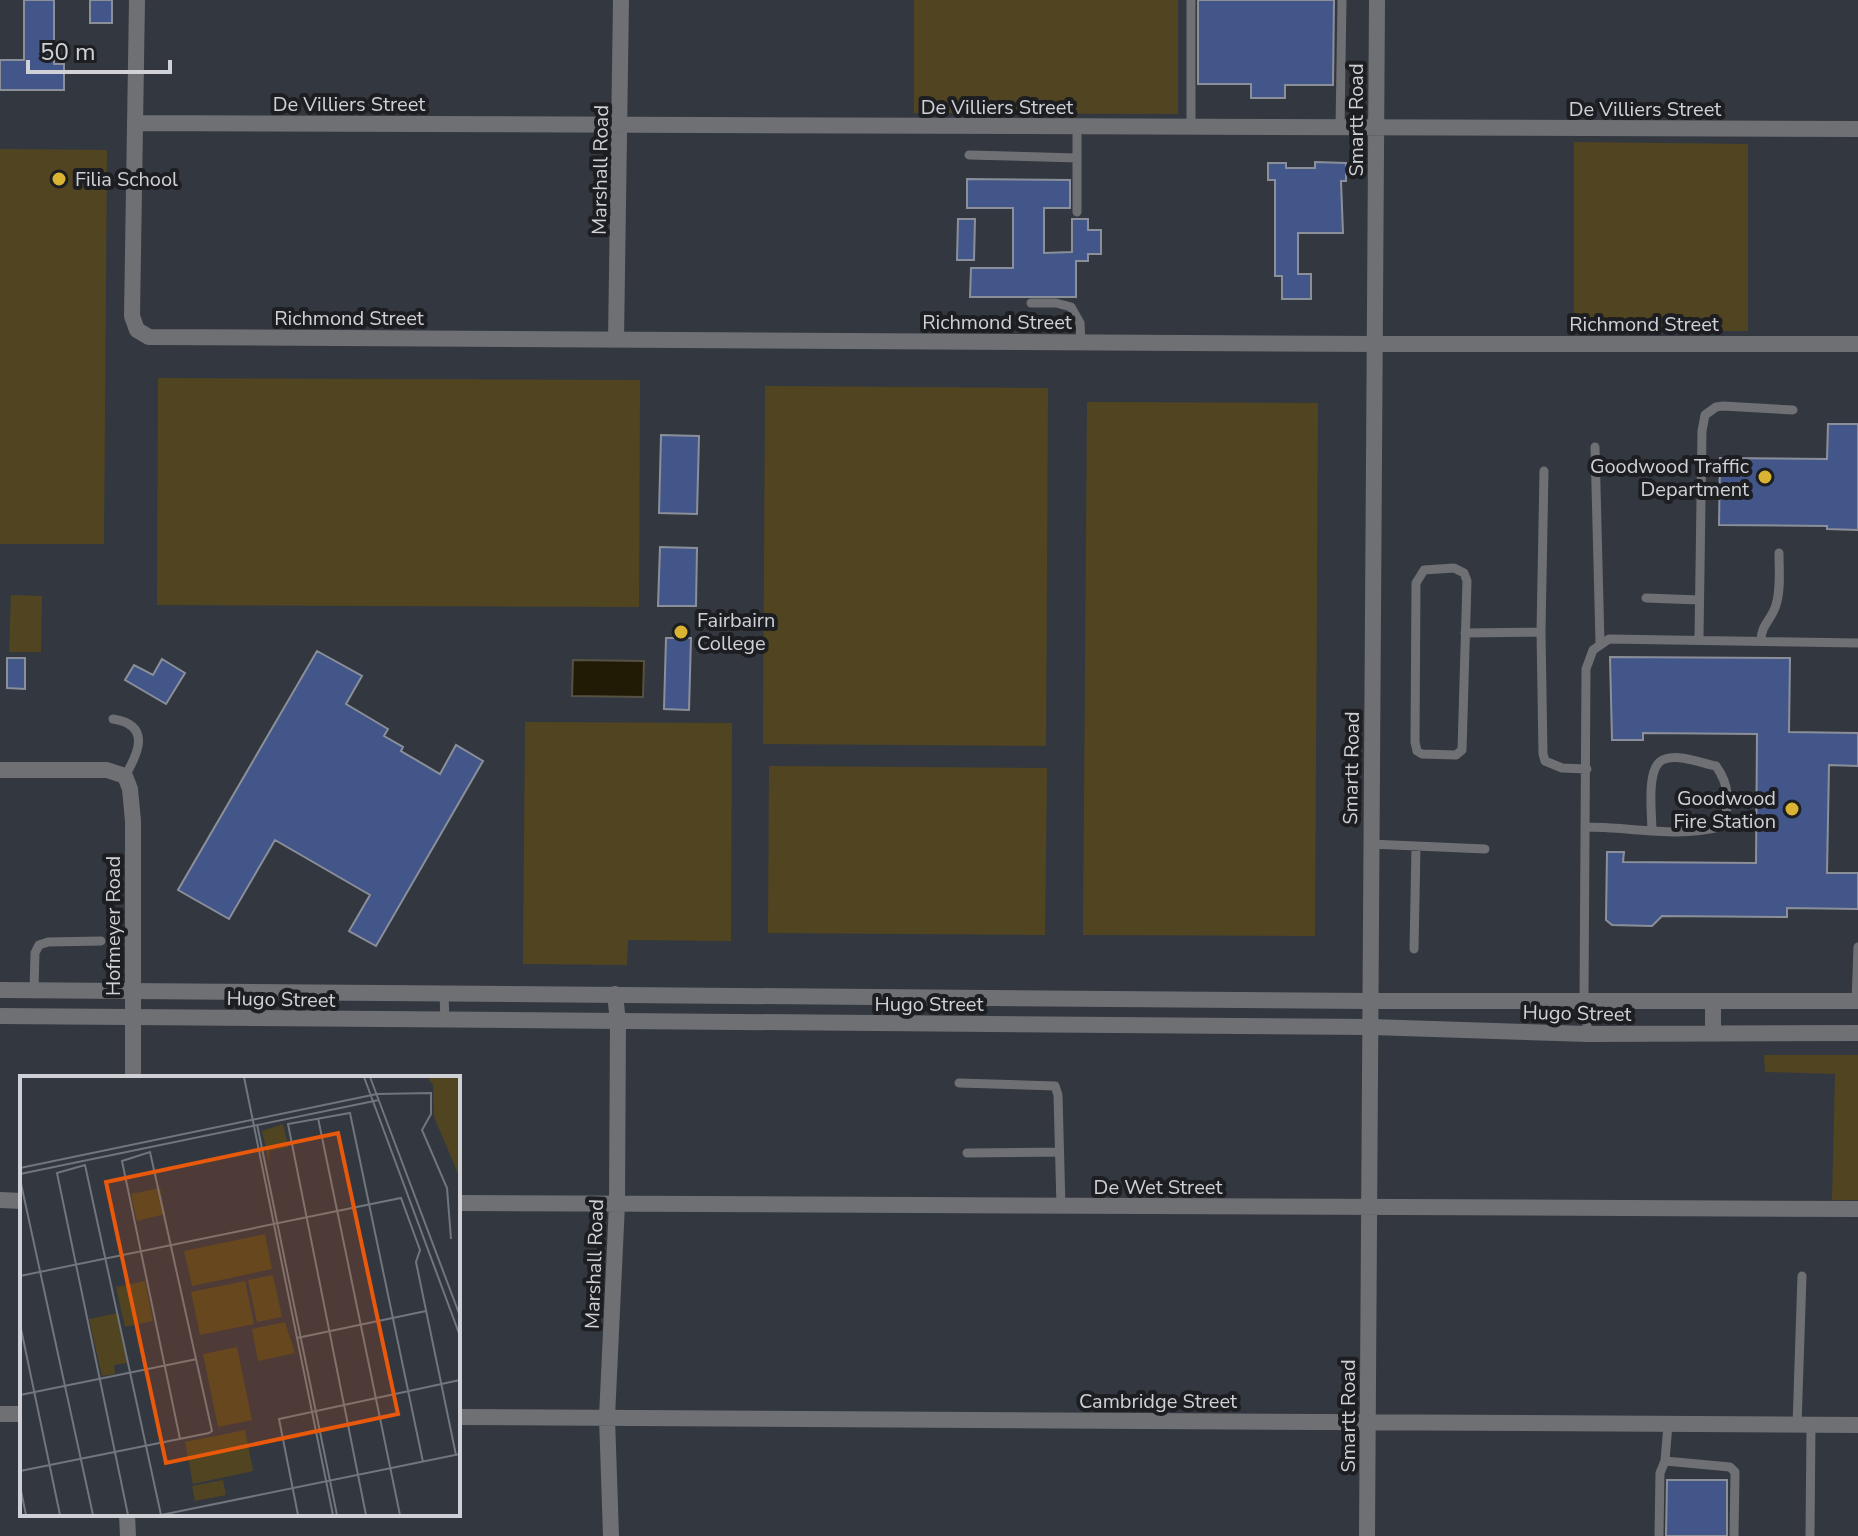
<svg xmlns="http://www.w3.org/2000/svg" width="1858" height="1536" font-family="'Nunito Sans',sans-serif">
  <rect width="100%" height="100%" fill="#33373f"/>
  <path fill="#514521" d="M914 0H1178V114L914 113Z
    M1574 142 1748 144V331H1574Z
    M0 149 107 150 104 544H0Z
    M158 378 640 380 639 607 157 605Z
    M765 386 1048 388 1046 746 763 744Z
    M1087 402 1318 403 1315 936 1083 935Z
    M11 595 42 596 41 652H9Z
    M525 722 732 723 731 941 628 940 627 965 523 964Z
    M769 766 1047 768 1045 935 768 933Z
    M1764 1055H1858V1200H1832L1835 1074 1765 1072Z"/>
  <path fill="#211a05" stroke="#555144" stroke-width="2" d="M573 660 644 661 643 697 572 696Z"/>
  <path fill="#43568a" stroke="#8b8f99" stroke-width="2" d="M24 0H54V64H64V90H0V60H24Z
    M90 0H112V23H90Z
    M1198 0H1334L1333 85H1285V98H1251V84H1198Z
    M1315 162 1346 163V181H1341L1343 233H1298V274H1311V299H1282V276H1275V180H1268V163H1286V168H1315Z
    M967 179 1070 180V208H1044V253L1072 252V219H1088V230H1101V254H1088V261H1076V297H970L971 268H1013V208H967Z
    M958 219H975L974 260H957Z
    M1828 424H1858V530L1827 529V526L1719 525 1720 458 1827 459Z
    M661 435 699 436 697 514 659 513Z
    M660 547 697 548 696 606H658Z
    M666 638H691L689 710 664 709Z
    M317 651 362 676 346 704 388 729 384 736 403 747 401 751 440 774 456 745 483 761 376 946 349 931 370 895 275 840 229 919 178 890Z
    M1610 657 1790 658 1789 732 1858 733V766L1829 765 1827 873H1858V909L1787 908V917L1662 916 1652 926 1612 925 1606 920 1607 852H1624L1623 862 1756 863 1757 734 1643 733V740H1612Z
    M7 658H25V689L7 688Z
    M162 659 185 673 166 704 125 680 134 665 153 675Z
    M1667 1480H1727V1536H1666Z"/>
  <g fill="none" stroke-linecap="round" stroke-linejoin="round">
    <path stroke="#6e7074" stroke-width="9" d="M1191 127V0
      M1340 128 1342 0
      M969 155 1077 158V212
      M1077 158V127
      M1031 303H1056L1071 307 1080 323 1081 343
      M1595 447 1600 643
      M1544 471 1541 632 1543 754 1545 761 1562 768 1587 769
      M1454 568 1464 573 1467 581 1462 750 1456 755 1422 754 1417 751 1415 742 1416 583 1424 570Z
      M1646 598 1699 600
      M1465 633 1541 632
      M1699 638 1702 431 1705 415 1716 407 1723 406 1793 410
      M1761 640C1761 625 1772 619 1776 605 1781 589 1779 570 1779 553
      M113 719C152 725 138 754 125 776
      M1586 827C1630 827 1678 838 1720 827 1732 807 1729 784 1716 766 1701 763 1680 754 1665 759 1645 764 1652 814 1652 831
      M1370 844 1485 849
      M1414 949 1416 847
      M34 991 35 953 39 945 48 942 101 941
      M444 993 445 1022
      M1856 1001 1858 947
      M1588 1034 1584 1002 1586 669 1593 650 1609 639 1858 643
      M959 1083 1055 1086 1058 1095 1061 1207
      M967 1153 1059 1152
      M1797 1425 1802 1276
      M1665 1461 1730 1467 1735 1472 1734 1536
      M1659 1536 1660 1473 1665 1461 1668 1424
      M1810 1536 1811 1425"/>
    <path stroke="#6e7074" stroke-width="16" d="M137 0 132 316 137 330 149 337 1375 344H1858
      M135 123 1858 129
      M616 340 621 0
      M0 770H107L125 776 130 789 133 821V1078
      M0 1200 22 1201
      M458 1203 1858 1209
      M0 1414H22
      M458 1417 1858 1425
      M127 1514 128 1536
      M611 1536 607 1417 617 1204 618 1022 615 994
      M1367 1536 1377 0"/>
    <path stroke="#6e7074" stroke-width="16" d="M0 990 1369 1001H1858
      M0 1016 1371 1027 1588 1034 1858 1033
      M1713 1033V1001"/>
  </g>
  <g fill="#dab333" stroke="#1d1e22" stroke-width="3">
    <circle cx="59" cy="179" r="8"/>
    <circle cx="1765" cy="477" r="8"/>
    <circle cx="681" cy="632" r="8"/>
    <circle cx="1792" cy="809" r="8"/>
  </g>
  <g text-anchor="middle" stroke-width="8" stroke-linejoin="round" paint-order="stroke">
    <g font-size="20" fill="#cfd1d7" stroke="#1d1e22">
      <text x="349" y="111">De Villiers Street</text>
      <text x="997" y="114">De Villiers Street</text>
      <text x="1645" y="116">De Villiers Street</text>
      <text transform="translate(1356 120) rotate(-90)" y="7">Smartt Road</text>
      <text transform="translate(600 170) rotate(-89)" y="7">Marshall Road</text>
      <text x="349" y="325">Richmond Street</text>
      <text x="997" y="329">Richmond Street</text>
      <text x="1644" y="331">Richmond Street</text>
      <text transform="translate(1351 768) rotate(-89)" y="7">Smartt Road</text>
      <text transform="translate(113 926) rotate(-90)" y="7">Hofmeyer Road</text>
      <text transform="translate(281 999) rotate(1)" y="7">Hugo Street</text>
      <text x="929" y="1011">Hugo Street</text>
      <text transform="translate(1577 1013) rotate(1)" y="7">Hugo Street</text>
      <text x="1158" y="1194">De Wet Street</text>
      <text transform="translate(594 1264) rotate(-88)" y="7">Marshall Road</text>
      <text x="1158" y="1408">Cambridge Street</text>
      <text transform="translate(1348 1416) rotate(-90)" y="7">Smartt Road</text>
    </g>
    <g font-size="20" fill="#cfd1d7" stroke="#1d1e22" text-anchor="start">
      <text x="75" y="186">Filia School</text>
      <text x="1749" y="473" text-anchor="end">Goodwood Traffic<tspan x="1749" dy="23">Department</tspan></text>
      <text x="697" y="627">Fairbairn<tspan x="697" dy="23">College</tspan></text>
      <text x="1776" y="805" text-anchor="end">Goodwood<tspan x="1776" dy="23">Fire Station</tspan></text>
    </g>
  </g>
  <g transform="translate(20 1076)">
    <rect width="440" height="440" fill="#33373f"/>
    <path d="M407 1H440V102L414 41 413 9ZM263 48 268 71 249 75V86L242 55ZM140 112 145 138 117 145 111 118ZM245 158 252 193 172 210 164 175ZM253 199 262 241 237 246 228 204ZM125 205 133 245 105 251 96 211ZM225 205 234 248 180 259 171 216ZM98 237 108 287 94 289 95 298 82 300 69 243ZM265 246 275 277 238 285 232 253ZM217 271 232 344 198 351 183 278ZM225 354 233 395 173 408 165 366ZM203 404 206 419 175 425 172 410Z" fill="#514521"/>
    <path fill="none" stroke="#71757c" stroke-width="2" d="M21 1H57M224 1 313 439M344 1 440 260M350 1 440 240M357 18 411 17V38L402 54 427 112 431 163M298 42 380 439M237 48 317 439M0 92 357 18M0 98 359 24M0 103 73 439M0 200 381 122 400 174 396 186 436 379M0 248 40 439M277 262 406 235M0 319 177 283M0 395 189 357 192 355 130 76 102 85 160 363M0 410 6 439M108 439 37 97 65 89 141 439M141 439 440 378M278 439 259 343 440 304M346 439 268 48 330 37 403 386"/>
    <path fill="#e8590c" fill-opacity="0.15" stroke="#e8590c" stroke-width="4" d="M318 57 378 338 146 387 86 106Z"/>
    <rect width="440" height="440" fill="none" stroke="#cfd1d7" stroke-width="4"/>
  </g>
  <path d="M28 60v12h142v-12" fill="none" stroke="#cfd1d7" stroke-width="4"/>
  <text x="40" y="60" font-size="24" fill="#cfd1d7" stroke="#1d1e22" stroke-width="6" paint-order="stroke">50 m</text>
</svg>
